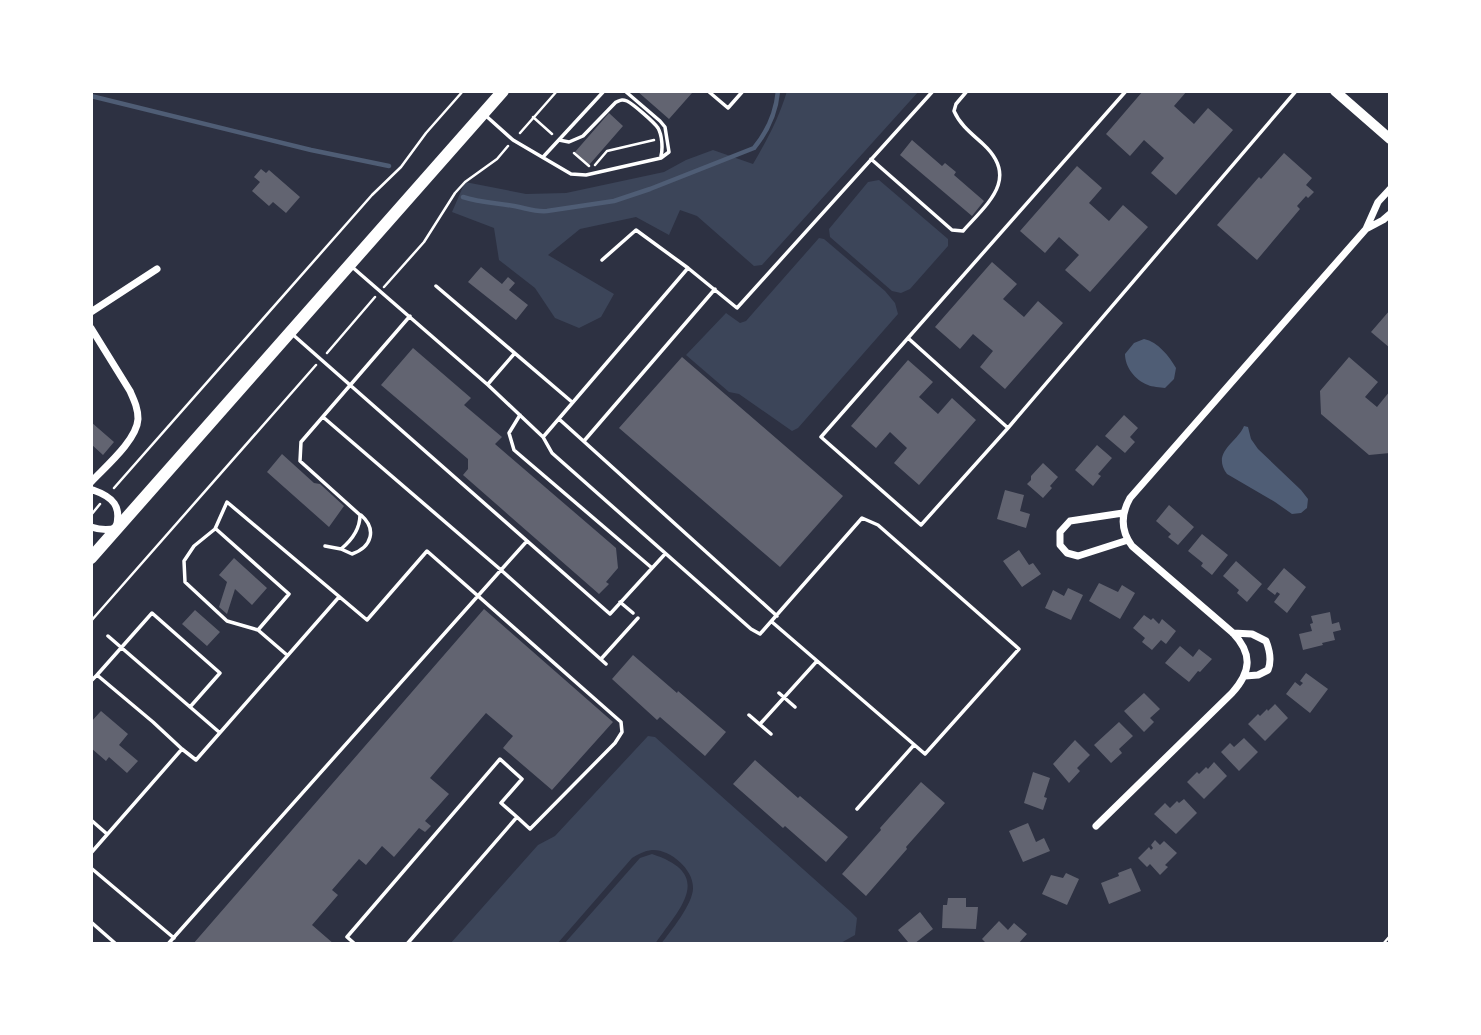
<svg xmlns="http://www.w3.org/2000/svg" width="1481" height="1035" font-family="'Roboto Serif',serif">
  <rect width="100%" height="100%" fill="#2d3142"/>
  <path fill="#3c4559" d="M787 91H919L762 265 754 266 697 216 680 210 669 235 636 217 580 229 548 255 614 294 601 317 579 328 555 318 535 288 499 260 494 228 452 212 465 182 526 194 566 193 664 172 686 160 713 150 753 164C767 140 779 118 787 91Z
    M879 180 948 239V246L910 289 901 293 892 291 830 237 829 229 868 182Z
    M819 238 824 239 885 291 895 303 898 314 798 428 792 431 739 394 729 392 686 355 726 313 740 323 746 321Z
    M648 736 655 737 850 911 857 918 855 935 839 944H661C670 932 694 903 693 887 693 869 670 849 652 850 644 851 638 854 632 858L557 944H450L538 845 555 836Z
    M652 854C716 875 679 909 655 944H564L640 858Z"/>
  <path fill="#4f5d75" d="M1144 339C1158 342 1169 356 1176 368L1174 379 1165 388C1160 387 1152 387 1148 385 1135 380 1125 367 1125 354L1134 343Z
    M1244 426 1248 427 1251 439 1258 449 1301 490 1308 499 1307 508 1301 513 1292 514 1275 502 1227 474C1211 452 1237 443 1244 426Z"/>
  <g fill="none" stroke-linecap="round" stroke-linejoin="round">
    <path stroke="#4f5d75" stroke-width="4.5" d="M91 96 311 150 389 166
      M463 197C481 203 500 203 519 207 528 209 537 212 547 211L614 201 650 189 754 148C768 131 776 112 778 91"/>
  </g>
  <path fill="#626471" d="M637 91H689L692 93 669 119Z
    M1143 91H1187L1174 106 1194 124 1208 108 1233 130 1176 195 1151 173 1164 158 1144 140 1130 156 1106 134Z
    M609 113 623 126 589 165 575 152Z
    M912 140 942 166 945 163 956 172 954 175 984 201 972 216 900 155Z
    M1284 153 1312 178 1306 185 1314 192 1308 198 1306 196 1297 206 1300 209 1257 260 1217 225 1259 177 1261 179Z
    M1077 166 1102 188 1089 203 1109 221 1123 205 1148 227 1090 292 1065 270 1079 255 1059 237 1045 253 1020 231Z
    M261 169 266 173 269 170 300 197 286 213 273 202 269 206 252 191 260 182 254 177Z
    M992 262 1017 284 1003 299 1024 317 1038 301 1063 323 1005 389 980 367 993 351 973 334 960 349 935 327Z
    M481 267 502 284 508 277 515 283 509 290 528 305 516 320 468 282Z
    M1390 310V348L1371 332Z
    M413 348 471 398 464 405 502 437 495 444 616 548 618 568 606 582 609 584 599 594 463 475 468 469V459L381 385Z
    M682 357 843 496 780 567 619 428Z
    M1349 357 1378 382 1365 397 1377 407 1390 391V453L1369 455 1321 414 1320 391Z
    M908 360 933 382 919 397 938 414 952 398 976 420 919 485 894 463 907 448 890 432 876 448 851 426Z
    M1124 415 1138 428 1130 437 1135 442 1125 453 1105 436Z
    M91 422 114 442 103 455 91 444Z
    M1097 445 1112 458 1098 474 1101 476 1093 486 1075 470Z
    M282 454 314 483 320 484 344 506 329 527 267 472Z
    M1043 463 1058 477 1050 486 1052 488 1043 498 1027 484 1031 480V476Z
    M1005 490 1024 495 1020 511 1030 514 1026 528 997 519Z
    M1169 505 1194 527 1178 545 1168 537 1171 534 1156 521Z
    M1202 534 1228 555 1212 575 1201 566 1203 563 1188 551Z
    M1019 550 1029 565 1033 563 1041 574 1022 587 1003 561Z
    M234 558 267 588 252 605 235 589 227 614 219 607 227 582 219 575Z
    M1236 561 1262 584 1247 602 1237 593 1239 590 1223 576Z
    M1284 568 1306 587 1287 613 1274 602 1280 594 1277 592 1275 595 1267 589Z
    M1099 583 1118 592 1122 585 1135 593 1120 619 1089 601Z
    M1068 588 1083 595 1071 620 1045 608 1053 590 1064 596Z
    M484 609 613 722 552 790 503 748 513 736 486 713 430 778 449 794 425 821 431 826 425 832 419 828 394 857 382 846 366 865 359 859 332 890 338 895 312 925 334 944H193Z
    M195 610 220 632 207 646 182 624Z
    M1330 612 1332 624 1339 622 1341 630 1333 632 1335 640 1322 643 1323 645 1303 650 1299 634 1312 631 1310 624 1313 623 1311 616Z
    M1144 615 1151 620 1153 618 1159 624 1162 619 1176 631 1166 644 1161 640 1152 650 1142 642 1145 638 1133 628Z
    M1180 646 1193 657 1199 649 1212 659 1200 672 1198 671 1189 682 1165 663Z
    M633 655 677 693 678 691 726 732 705 756 660 717 657 720 612 679Z
    M1306 673 1328 689 1310 713 1286 694 1295 682 1300 686 1303 683 1300 681Z
    M1144 693 1160 709 1150 718 1154 722 1144 732 1124 711Z
    M1275 704 1288 718 1265 741 1248 724 1258 714 1260 716 1267 709 1268 711Z
    M101 711 128 734 119 745 138 761 127 773 109 757 106 761 91 748V722Z
    M1119 722 1133 736 1119 749 1122 753 1111 763 1094 745Z
    M1244 738 1258 752 1239 771 1221 752 1230 743 1234 747Z
    M1075 740 1090 755 1077 768 1080 771 1069 783 1053 764Z
    M755 760 798 798 800 796 848 837 826 862 785 826 783 828 733 784Z
    M1214 762 1227 776 1204 799 1187 782 1197 772 1199 774 1206 767 1208 769Z
    M1033 772 1050 778 1044 797 1047 798 1043 810 1024 803Z
    M921 782 945 803 906 847 907 849 866 896 842 874 881 830 880 828Z
    M1184 799 1197 813 1176 834 1154 814 1165 803 1170 808 1177 801 1179 803Z
    M1028 823 1036 842 1044 838 1050 851 1023 862 1009 831Z
    M1155 840 1160 845 1164 841 1177 853 1165 865 1168 867 1160 875 1150 864 1147 867 1138 858 1149 847 1151 850 1153 848 1151 845Z
    M1131 868 1141 891 1109 904 1101 883 1119 876 1118 873Z
    M1066 873 1079 879 1067 905 1042 894 1051 875 1063 878Z
    M948 898H966V907H978L976 929 942 928 943 905H947Z
    M920 912 933 929 914 944H906L908 942 898 930Z
    M999 921 1008 930 1014 923 1027 934 1018 944H987L982 939Z"/>
  <g fill="none" stroke-linecap="round" stroke-linejoin="round">
    <path stroke="#fff" stroke-width="2.5" d="M533 117 552 134
      M520 133 557 91
      M574 153 589 166
      M595 165 607 151 654 140
      M384 287 424 242 455 193 465 182 497 159 508 146
      M327 353 375 297
      M114 488 372 195 401 167 426 133 463 91
      M91 515 100 504
      M91 621 316 365
      M1383 944 1390 936"/>
    <path stroke="#fff" stroke-width="3.5" d="M361 91H362
      M708 91 728 108 743 91
      M1126 91 908 338 1008 428 1296 91
      M485 115 513 140 571 174 586 175 661 158 669 152 665 127 660 121 625 91
      M559 140 569 142 583 136 616 102C621 100 622 99 627 101 633 104 654 122 658 128 662 135 663 148 661 156
      M544 156 604 91
      M871 159 952 230 963 231C988 203 1020 178 983 144 972 134 960 125 954 111L956 104 967 91
      M602 260 636 230 688 268
      M351 266 488 385 543 437 552 453 751 629 760 634 862 518 878 525 1019 649 925 754 772 622
      M436 286 572 402
      M291 333 610 614 665 554
      M908 338 821 437 921 525 1008 428
      M488 384 514 354
      M520 415 509 433 514 450 652 568
      M323 417 501 570 527 541
      M559 419 777 616
      M544 436 688 268 737 308 933 91
      M584 441 715 289
      M216 529 289 594 258 630
      M325 546 341 549C352 540 360 529 360 515L300 461 301 442 410 316
      M341 549 352 554C372 547 377 529 361 515
      M620 602 633 613
      M108 636 219 732
      M287 655 258 630 227 621 185 582 184 561 194 546 215 529 227 502 367 620 427 551 621 722 622 732 615 743 530 829 517 817
      M601 659 638 618
      M97 675 152 613 220 673 190 707
      M91 681 97 675 153 722 182 749
      M779 693 795 707
      M749 715 771 734
      M760 724 817 661
      M857 809 914 745
      M91 820 107 834
      M91 853 182 749 196 760 339 597
      M91 868 174 938
      M91 922 116 944
      M168 944 501 570 606 664
      M355 944 347 937 500 759 522 779 501 803 517 817 407 944"/>
    <path stroke="#fff" stroke-width="7" d="M1390 189 1378 202 1366 229 1383 220 1390 214
      M91 312 157 269
      M91 328 130 391C134 400 138 408 138 419 137 440 105 467 91 482
      M91 491 93 490C113 497 122 506 116 528 107 531 100 530 91 527
      M1123 513 1070 521 1060 532V545L1067 553 1078 556 1128 540
      M1233 633 1252 634 1266 641C1270 651 1272 660 1268 670L1258 675 1245 676
      M1096 826 1232 693C1251 672 1253 654 1233 633L1132 546C1120 530 1121 514 1130 498L1366 229"/>
    <path stroke="#fff" stroke-width="10" d="M1335 91 1390 139"/>
    <path stroke="#fff" stroke-width="12" d="M91 558 503 91"/>
  </g>
  <rect width="1481" height="1035" fill="none" stroke="#ffffff" stroke-width="186"/>
</svg>
